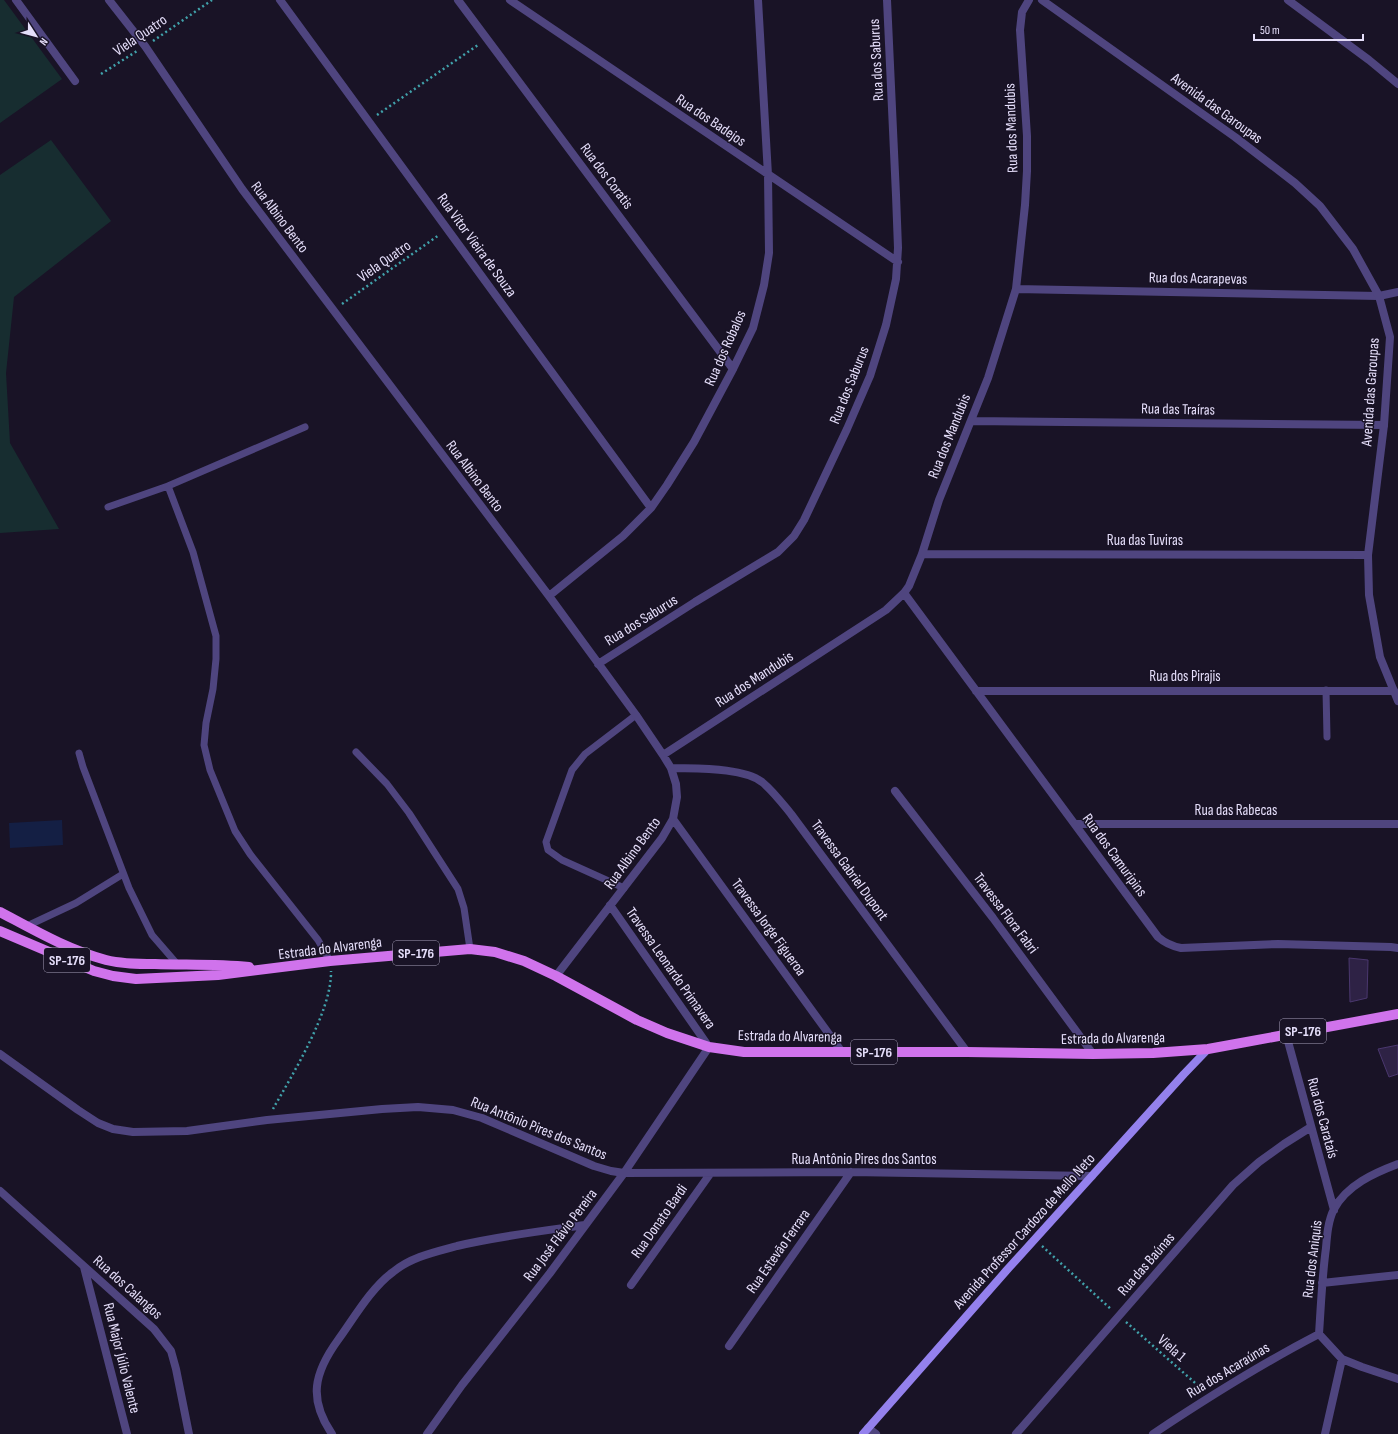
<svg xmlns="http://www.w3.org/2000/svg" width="1398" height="1434" font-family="'Sofia Sans Condensed',sans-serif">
  <rect width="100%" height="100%" fill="#191326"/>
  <path fill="#172d30" d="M0 0H4L62 79 0 123Z
    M51 140 111 221 14 297 6 373 10 443 59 529 0 533V175Z"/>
  <path fill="#141f44" d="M62 820 63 845 10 848 9 823Z"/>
  <path fill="#2e2245" stroke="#4a376e" d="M1349 958 1368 960 1367 998 1350 1002Z
    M1398 1045V1074L1389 1077 1378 1049Z"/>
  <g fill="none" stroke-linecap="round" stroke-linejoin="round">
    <path stroke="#41a2ab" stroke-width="2.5" stroke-dasharray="2 3" stroke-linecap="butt" d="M153 41 212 0
      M101 74 137 51
      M377 115 478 45
      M342 304 439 235
      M273 1109C292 1075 332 1011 331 971
      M1042 1246 1112 1310
      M1126 1322 1202 1389"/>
    <path stroke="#4f457f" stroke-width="7" d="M305 427 168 486 193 552 216 636V659L213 689 206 723 204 745 210 770 235 831 250 854 318 940 330 961
      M108 507 168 486
      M1326 690 1327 737
      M356 752 387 784 409 813 458 889 464 908 470 949
      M79 753 83 767 129 888 152 935 178 965
      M624 888 562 860 548 850 546 842 572 770 585 754 636 715
      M27 926 76 903 123 874"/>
    <path stroke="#4f457f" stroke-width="8" d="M16 0 75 81
      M109 0 145 46 242 189 549 596 636 715 663 755 671 768 676 784 677 797 673 819 662 838 556 976
      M280 0 651 508
      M458 0 733 369
      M510 0 898 262
      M1288 0 1369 60 1398 84
      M1016 289 1379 296 1398 292
      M971 421 1384 425
      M922 554 1368 555
      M904 593 1158 937C1165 943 1171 946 1181 948L1278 944 1391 947 1398 948
      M549 596 623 536 651 508 667 485 694 442 733 369 753 328 764 285 769 253 768 175 758 0
      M598 664 695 602 778 552 794 536 804 520 847 429 870 376 886 325 896 279 898 248 896 195 887 0
      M976 691H1394
      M663 755 886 610 904 593 909 586 922 554 939 500 988 378 1016 289 1025 205 1027 171V136L1020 30 1022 12 1029 0
      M671 768C696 769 742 767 762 782 773 791 782 803 791 814L967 1052
      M895 791 993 918 1093 1054
      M673 819 842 1052
      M1075 824H1398
      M1286 1034 1334 1210
      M0 1054 78 1110 98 1123 113 1129 133 1132 187 1131 267 1120 382 1109 418 1107 453 1110 482 1118 594 1166 611 1171 624 1173 851 1172 1092 1176
      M1398 1164C1374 1173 1347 1185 1334 1209 1328 1221 1327 1235 1326 1248 1322 1277 1321 1305 1319 1334L1342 1359 1362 1367 1398 1379
      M0 1191 154 1329 171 1351 176 1369 189 1434
      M84 1267 127 1434
      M1322 1283 1398 1275
      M631 1285 710 1174
      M729 1346 851 1172
      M868 1428 876 1434
      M332 1434C308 1399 314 1373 338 1340 354 1318 371 1288 393 1272 411 1257 435 1252 457 1246 499 1236 542 1231 585 1225
      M427 1434 462 1385 550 1273 624 1173 709 1047 610 905
      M1016 1434 1233 1185 1259 1162 1284 1144 1311 1127
      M1153 1434C1207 1398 1261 1364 1319 1334
      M1325 1434 1342 1359"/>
    <path stroke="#4f457f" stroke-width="8" d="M1042 0 1235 137 1295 183 1320 206 1353 249 1379 296 1390 337 1384 425 1368 555 1369 595 1380 657 1398 701"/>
    <path stroke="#9481ed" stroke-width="8" d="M863 1434 1006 1271 1184 1074 1208 1049"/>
    <path stroke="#d073ec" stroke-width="10" d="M0 912C34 930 68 950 106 960 122 964 138 964 155 964 186 965 218 964 249 967
      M0 931 94 971 113 976 136 979 218 975 330 961 470 949 495 952 524 961 556 976 637 1020 667 1033 709 1047 744 1052H967L1093 1054 1153 1053 1208 1049 1398 1014"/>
  </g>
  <g text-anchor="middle" stroke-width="3" stroke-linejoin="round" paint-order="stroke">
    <g fill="#191326" stroke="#a8a1ba" stroke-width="1">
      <rect x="393" y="941" width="46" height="24" rx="3"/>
      <rect x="44" y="948" width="46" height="24" rx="3"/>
      <rect x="1280" y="1019" width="46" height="24" rx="3"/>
      <rect x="851" y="1040" width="46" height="24" rx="3"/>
    </g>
    <g font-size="14" font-weight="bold" fill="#e5defa">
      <text x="416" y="958">SP-176</text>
      <text x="67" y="965">SP-176</text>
      <text x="1303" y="1036">SP-176</text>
      <text x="874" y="1057">SP-176</text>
    </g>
    <g font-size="15" fill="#e5defa" stroke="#191326">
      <text transform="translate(140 35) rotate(-34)" y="5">Viela Quatro</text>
      <text transform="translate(876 60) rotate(-93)" y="5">Rua dos Saburus</text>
      <text transform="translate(1217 108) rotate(36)" y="5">Avenida das Garoupas</text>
      <text transform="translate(711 120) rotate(34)" y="5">Rua dos Badejos</text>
      <text transform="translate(1011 128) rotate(-92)" y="5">Rua dos Mandubis</text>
      <text transform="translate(607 176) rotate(53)" y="5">Rua dos Coratis</text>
      <text transform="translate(280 217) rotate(53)" y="5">Rua Albino Bento</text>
      <text transform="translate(477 245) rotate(54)" y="5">Rua Vitor Vieira de Souza</text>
      <text transform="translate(384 261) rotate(-35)" y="5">Viela Quatro</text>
      <text transform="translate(1198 278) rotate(1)" y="5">Rua dos Acarapevas</text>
      <text transform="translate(725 348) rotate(-66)" y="5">Rua dos Robalos</text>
      <text transform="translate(849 385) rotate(-68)" y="5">Rua dos Saburus</text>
      <text transform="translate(1370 392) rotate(-86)" y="5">Avenida das Garoupas</text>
      <text transform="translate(1178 409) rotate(1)" y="5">Rua das Traíras</text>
      <text transform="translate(949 436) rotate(-68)" y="5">Rua dos Mandubis</text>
      <text transform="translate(475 476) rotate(53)" y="5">Rua Albino Bento</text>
      <text x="1145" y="545">Rua das Tuviras</text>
      <text transform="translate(641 620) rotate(-32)" y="5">Rua dos Saburus</text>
      <text x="1185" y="681">Rua dos Pirajis</text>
      <text transform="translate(754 679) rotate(-33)" y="5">Rua dos Mandubis</text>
      <text x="1236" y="815">Rua das Rabecas</text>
      <text transform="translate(632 853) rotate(-54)" y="5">Rua Albino Bento</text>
      <text transform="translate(1115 855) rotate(54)" y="5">Rua dos Camuripins</text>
      <text transform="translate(850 870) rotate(54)" y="5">Travessa Gabriel Dupont</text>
      <text transform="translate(1006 913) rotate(53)" y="5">Travessa Flora Fabri</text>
      <text transform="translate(769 927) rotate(54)" y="5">Travessa Jorge Figueroa</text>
      <text transform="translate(330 948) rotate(-7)" y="5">Estrada do Alvarenga</text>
      <text transform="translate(671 968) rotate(55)" y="5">Travessa Leonardo Primavera</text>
      <text transform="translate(790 1036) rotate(1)" y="5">Estrada do Alvarenga</text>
      <text transform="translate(1113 1038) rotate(-1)" y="5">Estrada do Alvarenga</text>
      <text transform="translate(1323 1118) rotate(75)" y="5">Rua dos Carataís</text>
      <text transform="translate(539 1128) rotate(22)" y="5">Rua Antônio Pires dos Santos</text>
      <text x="864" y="1164">Rua Antônio Pires dos Santos</text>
      <text transform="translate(659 1221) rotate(-55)" y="5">Rua Donato Bardi</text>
      <text transform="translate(1024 1231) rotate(-48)" y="5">Avenida Professor Cardozo de Mello Neto</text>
      <text transform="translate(560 1235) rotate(-53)" y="5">Rua José Flávio Pereira</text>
      <text transform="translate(778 1251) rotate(-55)" y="5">Rua Estevão Ferrara</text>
      <text transform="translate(1312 1259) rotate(-83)" y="5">Rua dos Aniquis</text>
      <text transform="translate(1146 1264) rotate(-49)" y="5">Rua das Baúnas</text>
      <text transform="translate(128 1287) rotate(42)" y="5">Rua dos Calangos</text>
      <text transform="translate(1172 1348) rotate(41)" y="5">Viela 1</text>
      <text transform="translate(122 1358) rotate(76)" y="5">Rua Major Júlio Valente</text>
      <text transform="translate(1228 1370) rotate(-31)" y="5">Rua dos Acaraúnas</text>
    </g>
  </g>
  <g transform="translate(36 36) rotate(126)" stroke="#191326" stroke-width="3" paint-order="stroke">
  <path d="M0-3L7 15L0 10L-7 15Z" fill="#e5defa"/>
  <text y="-6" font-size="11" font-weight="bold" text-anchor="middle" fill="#e5defa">N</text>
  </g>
  <path d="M1254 34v6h109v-6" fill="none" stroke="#e5defa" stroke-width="2"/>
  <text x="1260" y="34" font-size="12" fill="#e5defa" stroke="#191326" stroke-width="3" paint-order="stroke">50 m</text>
</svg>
